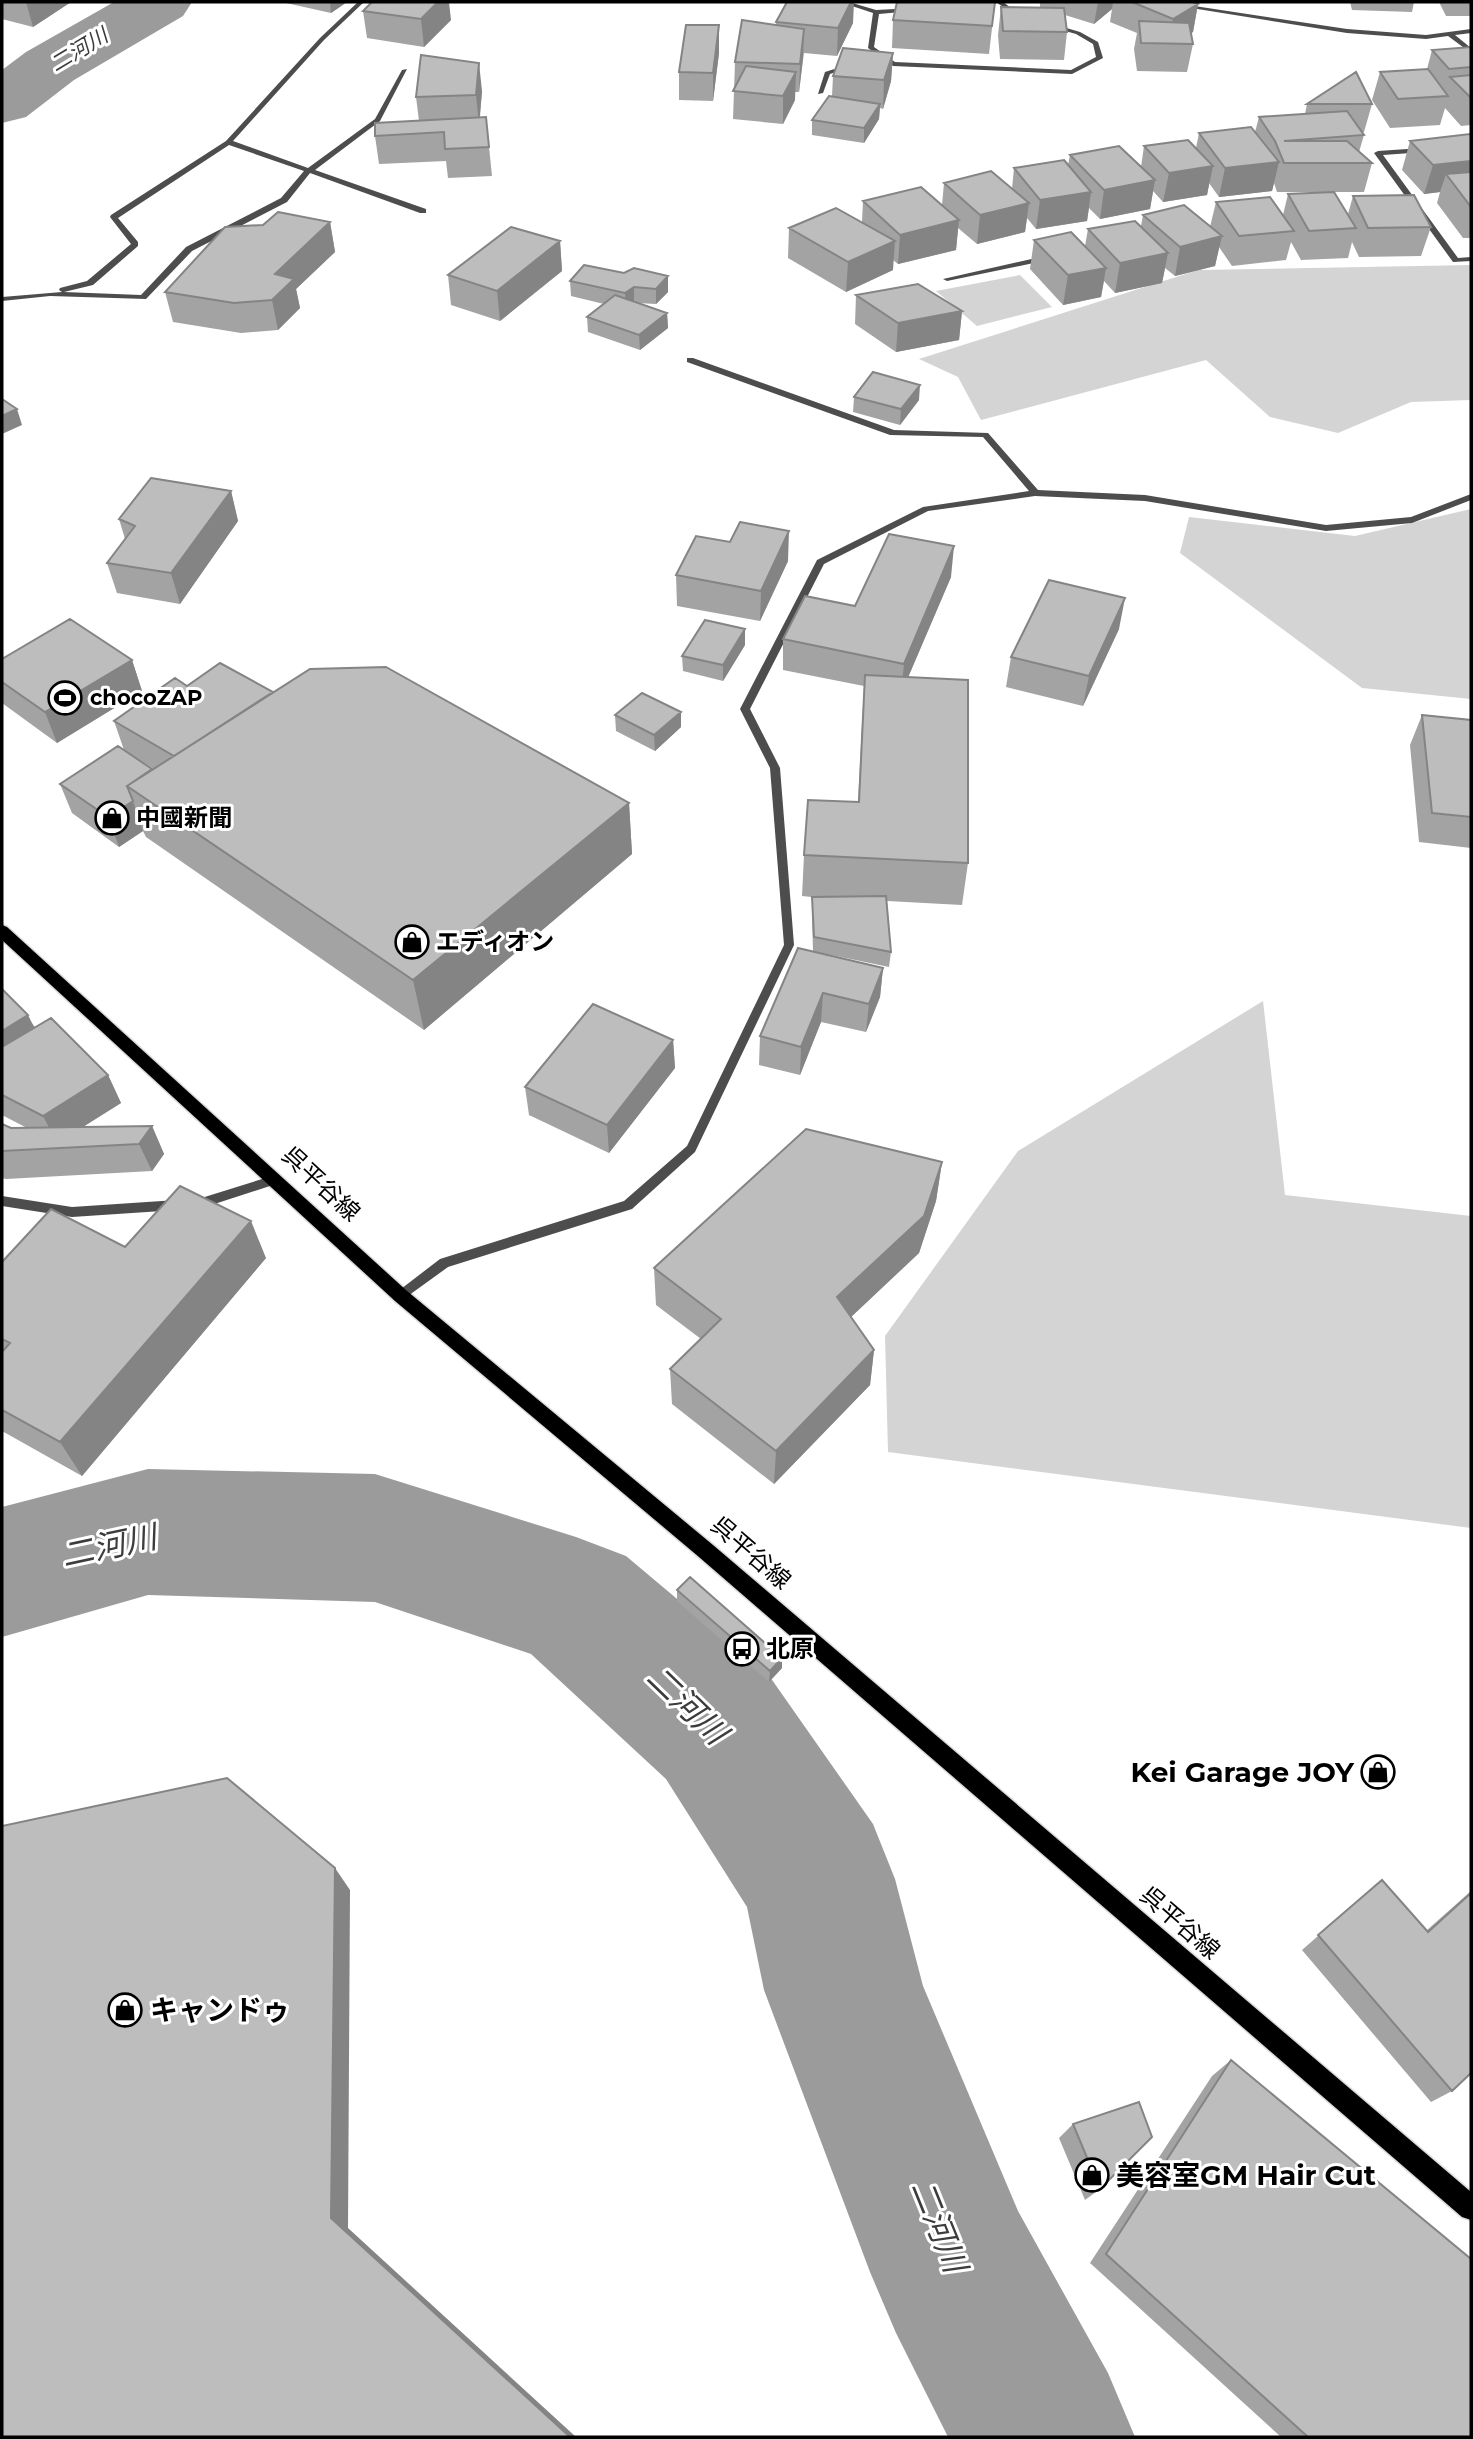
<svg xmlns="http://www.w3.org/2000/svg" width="1473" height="2439" font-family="Montserrat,'Noto Sans JP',sans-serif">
  <rect width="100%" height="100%" fill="#fff"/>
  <path fill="#d4d4d4" d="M1471 265V400L1411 402 1338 433 1270 417 1206 360 981 420 958 377 919 359 1198 270Z
    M1020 275 1052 307 977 326 936 291Z
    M1471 509V699L1362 688 1180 553 1189 517 1355 536Z
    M1263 1001 1285 1195 1471 1216V1528L888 1452 885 1336 1018 1151Z"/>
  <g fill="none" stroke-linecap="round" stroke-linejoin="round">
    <path fill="#9b9b9b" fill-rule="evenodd" d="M114 2H192L183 16 74 80 26 117 2 123V70L26 52Z
      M148 1469 375 1474 576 1537 626 1556 770 1677 873 1824 895 1879 923 1986 1018 2211 1108 2373 1135 2437H948L896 2333 870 2272 764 1990 747 1907 666 1779 531 1654 375 1602 148 1595 2 1637V1507Z"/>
    <defs>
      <path id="major" d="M2 925 7 927 407 1291 713 1545 1471 2192V2220L1462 2217 699 1557 395 1301 2 940Z"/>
    </defs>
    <use href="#major" stroke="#dbdbdb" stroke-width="3"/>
    <path fill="#4d4d4d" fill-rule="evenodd" d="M358 2H364L324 40 233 141 308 168 375 119 402 70 407 69 380 121 315 170 426 209V213H420L310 173 287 202 192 251 146 299 50 296 2 301V297L62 292 59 290 60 288 87 281 131 244 110 217 111 215 226 141 320 38ZM229 145 304 171 281 198 186 247 141 295 64 292 93 285 138 246V242L118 218Z
      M840 2H849L876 10 914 8 915 9 912 11 879 14 874 47 895 62 1071 70 1096 57 1093 44 1076 34 1051 27V25L1053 24 1080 32 1098 42 1103 58 1072 74 893 66 868 48 873 13Z
      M996 2H1003L1022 16 1017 17Z
      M1154 2H1168L1347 29 1426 35 1471 29V33L1455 35 1471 48V53L1448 36 1426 39 1347 33Z
      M847 65 852 66 830 74 823 93 818 94 825 72Z
      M1422 148H1425V152L1383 155 1458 258 1471 257V261L1453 262 1374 153 1378 151Z
      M1045 256 1049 258 1048 260 947 281 943 279Z
      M687 358H693L894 430 988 433 1038 490 1145 495 1326 525 1411 517 1471 494V500L1412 523 1326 531 1145 501 1035 496 928 511 824 564 750 709 780 768 794 945 695 1152 632 1209 448 1267 401 1301 397 1300 395 1296 397 1292 440 1259 624 1201 687 1146 784 945 770 768 740 709 817 560 923 507 1029 491 983 437 890 435 687 362Z
      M275 1175 279 1177 281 1180 279 1183 199 1209 195 1208 193 1204 195 1200Z
      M2 1196 72 1207 177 1200 181 1201 183 1205 181 1209 177 1210 72 1217 2 1206Z"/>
    <use href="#major" fill="#000" fill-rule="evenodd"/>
  </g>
  <path fill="#a3a3a3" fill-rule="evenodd" d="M2 2H71L33 27 2 19Z
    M286 2H347L331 13 286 3Z
    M995 2 989 54 892 48 893 20Z
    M1040 2H1132L1198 4 1193 32 1191 33 1193 44 1187 72 1137 71 1134 49 1137 33 1110 22 1112 9 1094 24 1065 15 1067 32 1064 60 1000 59 998 35 1001 7H1042H1040Z
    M1350 2H1414L1412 12 1352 10Z
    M1439 2H1471V16H1446Z
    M363 11 451 20 424 47 367 38Z
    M776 22 853 23 837 56 804 53 799 92H795V100L783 124 733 119 735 62 776 25Z
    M719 25V53L713 101 679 100V72Z
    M1471 47V125L1461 126 1445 108 1440 125 1390 128 1372 100 1380 72 1427 69 1432 50Z
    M893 53 891 81 883 109 880 108 879 119 864 143 812 135V120L832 96 833 76Z
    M482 91 480 117H486L492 176 448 178 446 161 379 164 375 136 419 121 416 97Z
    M1307 104H1372L1364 132H1362L1364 135 1359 152 1372 163 1364 192H1334L1348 214 1353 196 1431 227 1421 256 1359 257 1352 242 1348 258 1301 260 1291 242 1286 260 1232 266 1219 247 1215 266 1175 276 1165 268 1162 283 1115 293 1104 281 1101 297 1063 305 1030 269 1034 240 1085 246 1088 229 1141 226 1143 215 1210 227 1216 202 1283 215 1288 194 1333 192H1277L1274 183 1272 191 1219 197 1209 183 1207 195 1163 202 1153 191 1150 209 1100 219 1089 208 1087 221 1036 229 1027 218 1025 232 977 244 958 228 956 250 898 264 893 260V270L846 292 788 258 789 228 862 222 863 201 942 205 944 183 1012 189 1014 168 1068 165 1070 155 1141 167 1144 146 1196 148 1199 133 1255 132 1259 117 1305 114Z
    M1471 135V238H1463L1437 203 1440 192 1424 194 1402 170 1410 141Z
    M330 222 335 252 296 289 300 308 278 330 241 333 173 322 165 292Z
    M560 241 562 271 500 321 451 305 448 275Z
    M584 265 668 292 656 304 637 303 667 313 668 328 640 350 588 332 587 317 604 304 571 296 570 281Z
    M856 295 962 311 959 340 896 352 855 324Z
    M854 397 919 400 900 425 853 412Z
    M231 491 238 521 180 604 117 593 107 563 125 539 119 519Z
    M730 542 788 561 760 621 677 606 676 575Z
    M951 577 908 677 968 863 962 905 887 901 891 952 889 967 817 952 883 968 880 997 866 1032 821 1022 800 1075 759 1065 760 1036 813 952 812 912V897L802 896 804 855 858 802 864 686 783 670V639L855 606Z
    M745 629V645L723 681 683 671 682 656Z
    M1119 629 1083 706 1006 687 1011 657Z
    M2 659 132 660 142 691 57 743 2 703Z
    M187 686 273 692 629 803 632 854 424 1030 146 837 143 831 119 847 72 813 60 784 124 750 114 721ZM135 757 154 769H152Z
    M681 712V727L655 751 616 731 615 715Z
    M1422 715 1471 720V848L1419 842 1410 745Z
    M2 989 35 1027 108 1075 121 1103 83 1127 152 1126 164 1154 152 1171 6 1179 2 1178V1124L11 1128H27L2 1115Z
    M673 1040 675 1068 609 1153 529 1115 525 1087Z
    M942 1162 936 1201 919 1253 851 1317 874 1350 870 1385 774 1484 672 1404 670 1369 701 1339 656 1305 654 1268Z
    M125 1247 266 1258 82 1476 2 1431V1262Z
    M677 1590 782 1658V1668L769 1682 677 1601Z
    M1382 1880 1426 1931 1471 1891V2073L1452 2091 1431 2102 1302 1950Z
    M1231 2060 1471 2437H1281L1090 2263 1212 2076Z
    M1073 2124 1100 2189 1085 2200 1059 2138Z"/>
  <path fill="#848484" d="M26 2H71L33 27Z
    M330 2H347L331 13Z
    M438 2H449L451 20 424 47 421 19Z
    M851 2H854L853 23 837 56 838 28Z
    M1098 2H1113L1112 9 1094 24Z
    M1198 4 1193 32 1173 44 1169 43 1173 19Z
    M719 25V53L713 101V73Z
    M804 29 803 57 799 92 800 64Z
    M893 53 891 81 883 109 884 80Z
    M479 63 482 91 479 124 476 95Z
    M796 72 795 100 783 124V96Z
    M880 104 879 119 864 143V128Z
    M1471 161V189L1446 174 1440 192 1424 194 1433 165Z
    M1279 162 1272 191 1219 197 1225 168Z
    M1213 166 1207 195 1163 202 1169 173Z
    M1155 180 1150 209 1100 219 1104 190Z
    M1091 192 1087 221 1036 229 1040 200Z
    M1029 203 1025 232 977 244 980 215Z
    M959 220 956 250 898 264 900 235Z
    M330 222 335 252 296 289 300 308 278 330 272 300 275 274Z
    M1222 236 1215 266 1175 276 1180 247Z
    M560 241 562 271 500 321 497 291Z
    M895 241 893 270 846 292 848 262Z
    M1168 253 1162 283 1115 293 1120 263Z
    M1106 268 1101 297 1063 305 1068 275Z
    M668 276V292L656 304V289Z
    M634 287V302L626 308 625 293Z
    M962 311 959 340 896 352 898 323Z
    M667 313 668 328 640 350 639 335Z
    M920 385 919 400 900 425 901 409Z
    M17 409 22 425 2 434V416Z
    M231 491 238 521 180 604 171 573Z
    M789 531 788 561 760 621 761 591Z
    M954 546 951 577 901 694 904 664Z
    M1125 598 1119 629 1083 706 1089 676Z
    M745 629V645L723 681V665Z
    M132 660 142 691 57 743 45 712Z
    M681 712V727L655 751 654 735Z
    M133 801 143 831 119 847 108 817Z
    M629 803 632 854 424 1030 413 980Z
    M883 968 880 997 866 1032 869 1004Z
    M823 993 821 1022 800 1075 801 1047Z
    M28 1015 42 1043 2 1068V1031Z
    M673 1040 675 1068 609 1153 607 1125Z
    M108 1075 121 1103 57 1143 43 1116Z
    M152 1126 164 1154 152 1171 139 1144Z
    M942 1162 936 1201 919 1253 834 1333 837 1297Z
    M251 1221 266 1258 82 1476 60 1442Z
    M874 1350 870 1385 774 1484 776 1451Z
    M782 1658V1668L769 1682 770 1671Z
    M335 1868 350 1890 348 2228 576 2437H570L331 2218Z"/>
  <path fill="#bdbdbd" stroke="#848484" stroke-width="2" d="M372 2H438L421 19 363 11Z
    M787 2H851L838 28 776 22Z
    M897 2H995L992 26 893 20Z
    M1132 2H1192L1198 4 1173 19Z
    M1001 7 1064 8 1067 32 1003 31Z
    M742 20 804 29 800 64 735 62Z
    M1139 21 1189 23 1193 44 1141 43Z
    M686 25H719L713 73 679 72Z
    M1471 47V67L1449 69 1432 50Z
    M843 48 893 53 884 80 833 76Z
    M421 55 479 63 476 95 416 97Z
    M746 66 796 72 783 96 733 91Z
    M1428 69 1448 96 1398 99 1380 72Z
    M1356 72 1372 104H1307Z
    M1471 75V97H1470L1450 77Z
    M829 96 880 104 864 128 812 120Z
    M1347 111 1364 135 1284 141H1347L1372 163H1284L1275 141 1259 117Z
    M486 117 489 147 445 149 444 132 375 136V123Z
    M1251 127 1279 162 1225 168 1199 133Z
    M1470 134 1471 135V161L1433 165 1410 141Z
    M1188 140 1213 166 1169 173 1144 146Z
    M1119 146 1155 180 1104 190 1070 155Z
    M1064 160 1091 192 1040 200 1014 168Z
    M991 171 1029 203 980 215 944 183Z
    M1471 172V207L1446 174Z
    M921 187 959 220 900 235 863 201Z
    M1334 192 1356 228 1309 231 1288 194Z
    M1414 195 1431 227 1368 228 1353 196Z
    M1270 197 1294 231 1239 236 1216 202Z
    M1184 205 1222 236 1180 247 1143 215Z
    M836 208 895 241 848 262 789 228Z
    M278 212 330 222 275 274 294 279 272 300 234 303 165 292 225 227 263 225Z
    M1135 221 1168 253 1120 263 1088 229Z
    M511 227 560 241 497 291 448 275Z
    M1071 232 1106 268 1068 275 1034 240Z
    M584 265 624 273 634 268 668 276 656 289 634 287 625 293 570 281Z
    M918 284 962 311 898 323 856 295Z
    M615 295 667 313 639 335 587 317Z
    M873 372 920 385 901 409 854 397Z
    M2 399 17 409 2 416Z
    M151 478 231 491 171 573 107 563 135 526 119 519Z
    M740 522 789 531 761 591 676 575 696 536 730 542Z
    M889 534 954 546 904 664 783 639 805 596 855 606Z
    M1049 580 1125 598 1089 676 1011 657Z
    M70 619 132 660 45 712 2 682V659Z
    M705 620 745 629 723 665 682 656Z
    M220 663 273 692 174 756 114 721 175 678 187 686Z
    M386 667 629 803 413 980 127 786 310 669Z
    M865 675 968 680V863L804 855 808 800 859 802Z
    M642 693 681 712 654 735 615 715Z
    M1422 715 1471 720V817L1432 813Z
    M118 746 152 769 127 786 133 801 108 817 60 784Z
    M886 896 891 952 814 937 812 897Z
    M798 948 883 968 869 1004 823 993 801 1047 760 1036Z
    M2 989 28 1015 2 1031Z
    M593 1004 673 1040 607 1125 525 1087Z
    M51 1018 108 1075 43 1116 2 1095V1047Z
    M2 1124 11 1128 152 1126 139 1144 2 1151Z
    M806 1129 942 1162 924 1216 837 1297 874 1350 776 1451 670 1369 721 1319 654 1268Z
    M180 1186 251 1221 60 1442 2 1410V1352L10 1343 2 1339V1262L51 1209 125 1247Z
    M690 1577 782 1658 770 1671 677 1590Z
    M227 1778 335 1868 331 2218 570 2437H2V1826Z
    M1382 1880 1428 1932 1471 1893V2073L1452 2091 1318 1935Z
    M1231 2060 1471 2259V2437H1308L1106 2254Z
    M1139 2102 1152 2137 1100 2189 1073 2124Z"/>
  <defs>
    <symbol id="stadium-ring" viewBox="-11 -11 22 22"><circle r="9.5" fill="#fff" stroke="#000" stroke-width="1.5"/><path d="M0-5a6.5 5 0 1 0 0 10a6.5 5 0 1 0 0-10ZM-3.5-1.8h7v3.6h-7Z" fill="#000"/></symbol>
    <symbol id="shop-ring" viewBox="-11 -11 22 22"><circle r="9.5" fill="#fff" stroke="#000" stroke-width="1.5"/><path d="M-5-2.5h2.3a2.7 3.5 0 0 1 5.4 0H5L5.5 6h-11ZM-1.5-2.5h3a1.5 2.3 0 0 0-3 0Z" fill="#000"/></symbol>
    <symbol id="bus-ring" viewBox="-11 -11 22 22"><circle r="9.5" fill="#fff" stroke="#000" stroke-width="1.5"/><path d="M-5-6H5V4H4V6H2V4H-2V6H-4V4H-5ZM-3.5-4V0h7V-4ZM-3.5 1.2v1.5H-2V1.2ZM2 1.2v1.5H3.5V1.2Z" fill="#000"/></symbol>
  </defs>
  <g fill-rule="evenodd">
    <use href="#stadium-ring" x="46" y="679" width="38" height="38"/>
    <use href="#shop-ring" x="93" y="799" width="38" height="38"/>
    <use href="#shop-ring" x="393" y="923" width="38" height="38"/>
    <use href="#bus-ring" x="723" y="1630" width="38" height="38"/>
    <use href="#shop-ring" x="1359" y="1753" width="38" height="38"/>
    <use href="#shop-ring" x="106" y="1991" width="38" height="38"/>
    <use href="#shop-ring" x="1073" y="2156" width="38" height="38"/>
  </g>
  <g text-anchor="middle" stroke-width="6" stroke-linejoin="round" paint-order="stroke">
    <g font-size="21" font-style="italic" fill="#3c3c3c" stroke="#fff">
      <text transform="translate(79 50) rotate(-31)" y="7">二河川</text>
    </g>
    <g font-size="21" font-weight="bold" fill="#000" stroke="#fff" text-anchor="start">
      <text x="90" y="705">chocoZAP</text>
    </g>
    <g font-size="24" font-weight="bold" fill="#000" stroke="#fff" text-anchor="start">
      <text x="136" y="826">中國新聞</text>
      <text x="436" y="950">エディオン</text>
      <text x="766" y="1657">北原</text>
    </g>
    <g font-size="24" fill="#000" stroke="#fff">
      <text transform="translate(321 1184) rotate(43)" y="8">呉平谷線</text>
      <text transform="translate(751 1553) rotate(41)" y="8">呉平谷線</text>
      <text transform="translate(1180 1923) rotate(41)" y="8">呉平谷線</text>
    </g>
    <g font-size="28" font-weight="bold" fill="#000" stroke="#fff" text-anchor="start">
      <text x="1354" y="1782" text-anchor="end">Kei Garage JOY</text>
      <text x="150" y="2020">キャンドゥ</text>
      <text x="1116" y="2185">美容室GM Hair Cut</text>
    </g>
    <g font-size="32" font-style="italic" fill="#3c3c3c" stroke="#fff">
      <text transform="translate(109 1546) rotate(-12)" y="11">二河川</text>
      <text transform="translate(687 1705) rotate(44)" y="11">二河川</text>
      <text transform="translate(939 2226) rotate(68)" y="11">二河川</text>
    </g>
  </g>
  <rect width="1473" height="2439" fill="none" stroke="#000000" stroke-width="7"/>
</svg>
